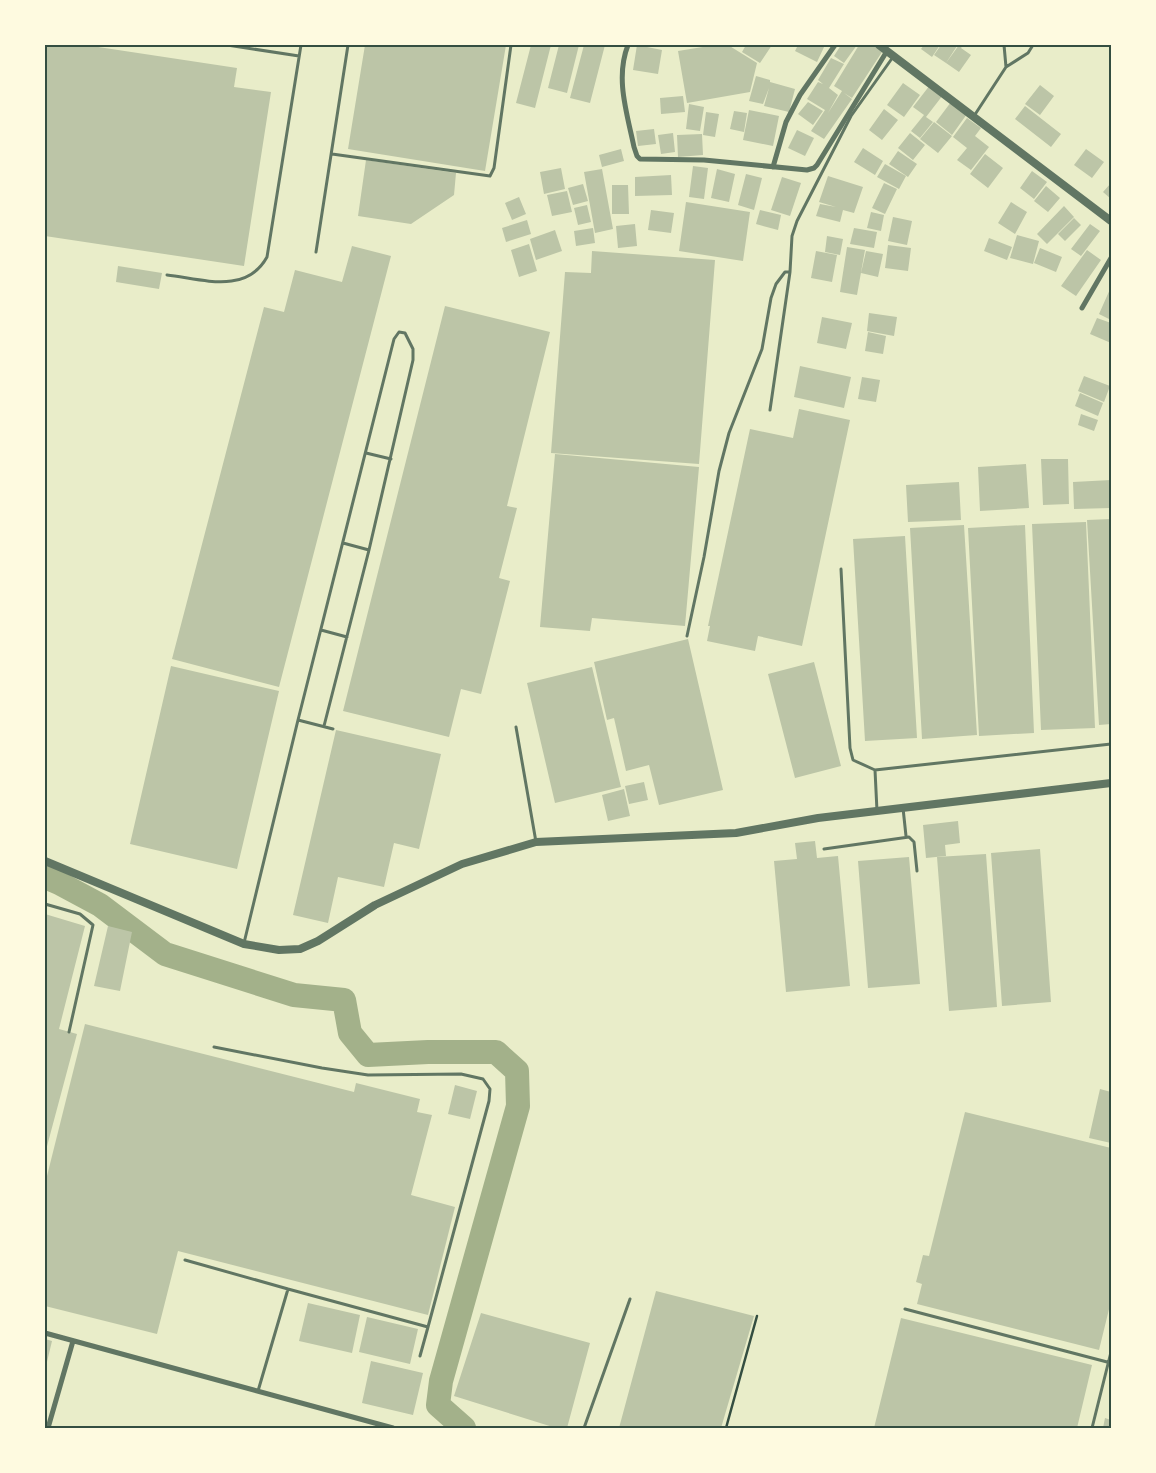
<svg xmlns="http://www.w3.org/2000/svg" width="1156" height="1473" font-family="Arial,sans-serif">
  <rect width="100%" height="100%" fill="#e9edc9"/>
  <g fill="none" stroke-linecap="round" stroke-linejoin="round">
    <path stroke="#a3b18a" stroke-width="24" d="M45 877 59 883 100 905 165 954 294 995 344 1000 350 1033 368 1055 428 1052H496L517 1071 518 1106 441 1381 438 1405 464 1428"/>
  </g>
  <path fill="#bcc5a7" d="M45 45H85L237 68 234 87 271 92 244 266 45 236Z
    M365 45H506L485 171 348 149Z
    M531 45H551L535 108 516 103Z
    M559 45H579L567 93 548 88Z
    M584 45H605L590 103 570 98Z
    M637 45 662 50 658 74 633 70Z
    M715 45H728L757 63 750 92 687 103 678 51Z
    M746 45H772L760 63 742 52Z
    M798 45H825L817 62 795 51Z
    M841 45H857L844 63 834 56Z
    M859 45H877L884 49 852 98 844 93 852 99 824 139 811 131 825 110 807 99 818 82 823 84 818 80 831 58 844 64 829 88 838 95 828 113 842 91 834 86Z
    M924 45H940L932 57 921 49Z
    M941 45 957 46 946 63 934 55Z
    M959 45H963L961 48 971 55 959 72 946 63Z
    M756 76 770 80V82L795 89 789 112 764 106 769 88 763 104 749 101Z
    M903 83 920 95 904 117 887 105Z
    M930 85 943 95 926 117 933 122 920 138 911 131 924 115 913 107Z
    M1040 85 1054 96 1040 115 1025 104Z
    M683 96 685 112 661 114 660 98Z
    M808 102 823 111 813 125 798 114Z
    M951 102 967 114 952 135 936 122Z
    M689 104 704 107 700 131 686 129Z
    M1025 106 1061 134 1051 147 1015 119Z
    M884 109 898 120 882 140 869 130Z
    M749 110 779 116 773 146 743 140Z
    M734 111 747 113 744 132 730 129Z
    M706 112 719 114 715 137 703 135Z
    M967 118 981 128 975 136 989 147 971 170 957 160 967 148 953 137Z
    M934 122 952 136 938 153 920 139Z
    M654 129 656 144 638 146 636 131Z
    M797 130 814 138 805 156 788 148Z
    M673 133 675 152 661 154 658 135Z
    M910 133 925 145 913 160 898 148Z
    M702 134 703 155 678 157 677 135Z
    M863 148 883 161 875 175 854 162Z
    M621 149 624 161 602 167 599 155Z
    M1086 149 1104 162 1092 178 1074 165Z
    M898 151 917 164 908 177 889 164Z
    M985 154 1003 168 988 188 970 174Z
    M366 160 456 173 454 195 411 224 358 216Z
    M885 164 906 176 899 189 877 177Z
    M693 166 708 168 704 199 689 197Z
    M561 168 565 189 544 194 540 172Z
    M602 169 613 229 595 233 584 172Z
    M717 169 735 174 729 202 711 198Z
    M1032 171 1047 182 1034 199 1020 188Z
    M746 174 762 178 754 210 738 205Z
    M671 175 672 195 635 196V177Z
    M828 176 863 187 854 213 843 210 840 222 816 216 820 204 836 207 819 202Z
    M782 177 801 183 790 216 771 210Z
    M884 183 897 189 885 214 872 208Z
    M1111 183V199L1103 192Z
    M583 184 588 201 573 205 568 188Z
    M612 185H628L629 214H612Z
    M1046 186 1060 198 1048 212 1034 201Z
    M567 191 572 212 552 216 547 195Z
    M519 197 526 214 512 220 505 203Z
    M686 202 750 212 743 261 679 251Z
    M1011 202 1027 212 1015 234 998 223Z
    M587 205 591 222 578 225 574 208Z
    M1064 206 1074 217 1047 244 1037 234Z
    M651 210 674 213 671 233 648 230Z
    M760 210 781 215 778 230 756 224Z
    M871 212 884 215 881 231 867 228Z
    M893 217 912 221 907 245 888 241Z
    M1074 218 1081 225 1065 241 1058 234Z
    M527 220 531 234 506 242 502 228Z
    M635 224 637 246 618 248 616 226Z
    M1090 224 1100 231 1081 256 1071 249Z
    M593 228 595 243 576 246 574 231Z
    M854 228 877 232 874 248 850 244Z
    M555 230 562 251 536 260 530 239Z
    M1017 235 1039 241 1033 264 1010 258Z
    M827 236 843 239 840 255 825 252Z
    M989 238 1012 247 1007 260 984 251Z
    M529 244 537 271 519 277 511 250Z
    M888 245 911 248 908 271 885 268Z
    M352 246 391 256 279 687 172 659 264 307 284 312 295 270 342 282Z
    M847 247 865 250 857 295 840 292Z
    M1040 248 1062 257 1056 272 1034 263Z
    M1087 250 1101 260 1076 296 1061 286Z
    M592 251 715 260 699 464 551 453 565 272 591 273Z
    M816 251 837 255 832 282 811 278Z
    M866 251 883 254 878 277 861 273Z
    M118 266 162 273 159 289 116 282Z
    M1111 287V320L1099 314Z
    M445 306 550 332 507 506 517 508 499 578 510 581 481 694 461 689 449 737 343 711Z
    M869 313 897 317 894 336 867 331Z
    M822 317 852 323 846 349 817 343Z
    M1097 318 1111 323V343L1090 334Z
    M868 332 886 336 883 354 865 351Z
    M800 366 851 377 844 408 794 397Z
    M1084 376 1110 386 1104 402 1078 391Z
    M862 377 880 380 876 402 858 399Z
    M1080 393 1103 403 1098 416 1075 406Z
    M799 409 850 420 802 646 758 636 755 651 707 641 710 626H708L750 429 793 438Z
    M1081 414 1098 420 1094 431 1078 425Z
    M555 454 699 467 685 626 592 618 590 631 540 627Z
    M1041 459H1068L1069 504 1043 505Z
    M1026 464 1029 508 980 511 978 467Z
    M1111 480V508L1074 509 1073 482Z
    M959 482 961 520 908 522 906 485Z
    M1111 519V724L1099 725 1087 520Z
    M1086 522 1095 728 1041 730 1032 524Z
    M964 525 977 735 922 739 910 528Z
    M1025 525 1034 733 979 736 968 528Z
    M905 536 917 738 865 741 853 539Z
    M688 639 723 790 659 805 649 765 626 771 614 718 607 720 594 662Z
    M814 662 841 766 795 778 768 674Z
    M171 666 279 691 237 869 130 844Z
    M592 667 621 787 555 803 527 683Z
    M336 730 441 754 419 849 394 843 384 887 338 877 328 923 293 915Z
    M644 782 648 800 629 804 625 786Z
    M624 789 630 816 608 821 602 795Z
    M958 821 960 843 945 845 946 856 926 858 923 825Z
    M815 841 817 858 838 856 850 986 786 992 774 861 797 859 795 843Z
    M1040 849 1051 1002 1002 1006 991 853Z
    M986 854 997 1007 949 1011 937 857Z
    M909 857 920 984 868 988 858 861Z
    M45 914 85 926 59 1029 77 1034 46 1150Z
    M108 926 132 932 120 991 94 986Z
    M85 1024 354 1092 356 1083 420 1099 417 1112 432 1115 411 1195 455 1207 428 1315 178 1251 157 1334 45 1306V1184Z
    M455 1085 477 1091 470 1119 448 1114Z
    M1100 1089 1111 1092V1143L1089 1138Z
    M965 1112 1111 1148V1301L1099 1350 917 1304 922 1284 916 1282 923 1255 929 1256Z
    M656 1291 754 1316 721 1428H619Z
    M308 1303 360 1315 352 1353 299 1341Z
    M481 1313 590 1343 567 1428H556L454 1396Z
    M367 1317 418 1329 410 1364 359 1352Z
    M901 1318 1092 1365 1077 1428H874Z
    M45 1339 52 1341 46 1366H45Z
    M371 1361 423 1373 413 1415 362 1403Z
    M1105 1418 1111 1420V1428H1103Z"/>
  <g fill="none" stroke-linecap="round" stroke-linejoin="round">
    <path stroke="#344e41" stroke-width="2.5" d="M726 1428 757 1316"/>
    <path stroke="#617663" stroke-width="3" d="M227 45 299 56
      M1004 45 1006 67
      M974 116 1006 67 1028 53 1033 45
      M332 154 490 176 494 168 511 45
      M316 252 348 45
      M167 275C202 279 246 295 267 257L301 45
      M770 410 790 272 792 236 797 221 851 116 893 57
      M366 453 391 459
      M343 543 369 550
      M841 569 850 748 853 760 875 770 877 811
      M321 630 347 637
      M687 636 704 557 719 471 729 433 762 349 771 298 776 284 785 272H790
      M298 720 333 729
      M516 727 536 842
      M875 770 1111 744
      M903 808 906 836
      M824 849 909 837 914 842 917 871
      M45 904 80 914 93 925 69 1032
      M244 943 298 720 394 339 399 332 405 333 413 349V360L369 550 324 726
      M214 1047 322 1068 368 1075 461 1074 483 1079 490 1089 489 1101 428 1327 288 1289
      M185 1260 288 1289 258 1391
      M905 1309 1111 1363
      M420 1356 428 1327
      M584 1428 630 1299
      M1092 1428 1111 1352"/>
    <path stroke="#617663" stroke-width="5" d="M628 45C615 78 627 113 634 147L637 156 640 159 704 160 807 170 814 168 817 165 887 51
      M773 167 786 122 800 95 835 45
      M1082 308 1111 258
      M45 1333 393 1428
      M48 1428 73 1341"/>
    <path stroke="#617663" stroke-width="8" d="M879 45 1111 221
      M45 861 244 944 279 950 300 949 318 941 375 905 462 864 536 842 736 833 818 818 1111 783"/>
  </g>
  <rect width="1156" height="1473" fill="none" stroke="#fefae0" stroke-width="92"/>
  <rect x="46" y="46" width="1064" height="1381" fill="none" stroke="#344e41" stroke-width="2"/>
</svg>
